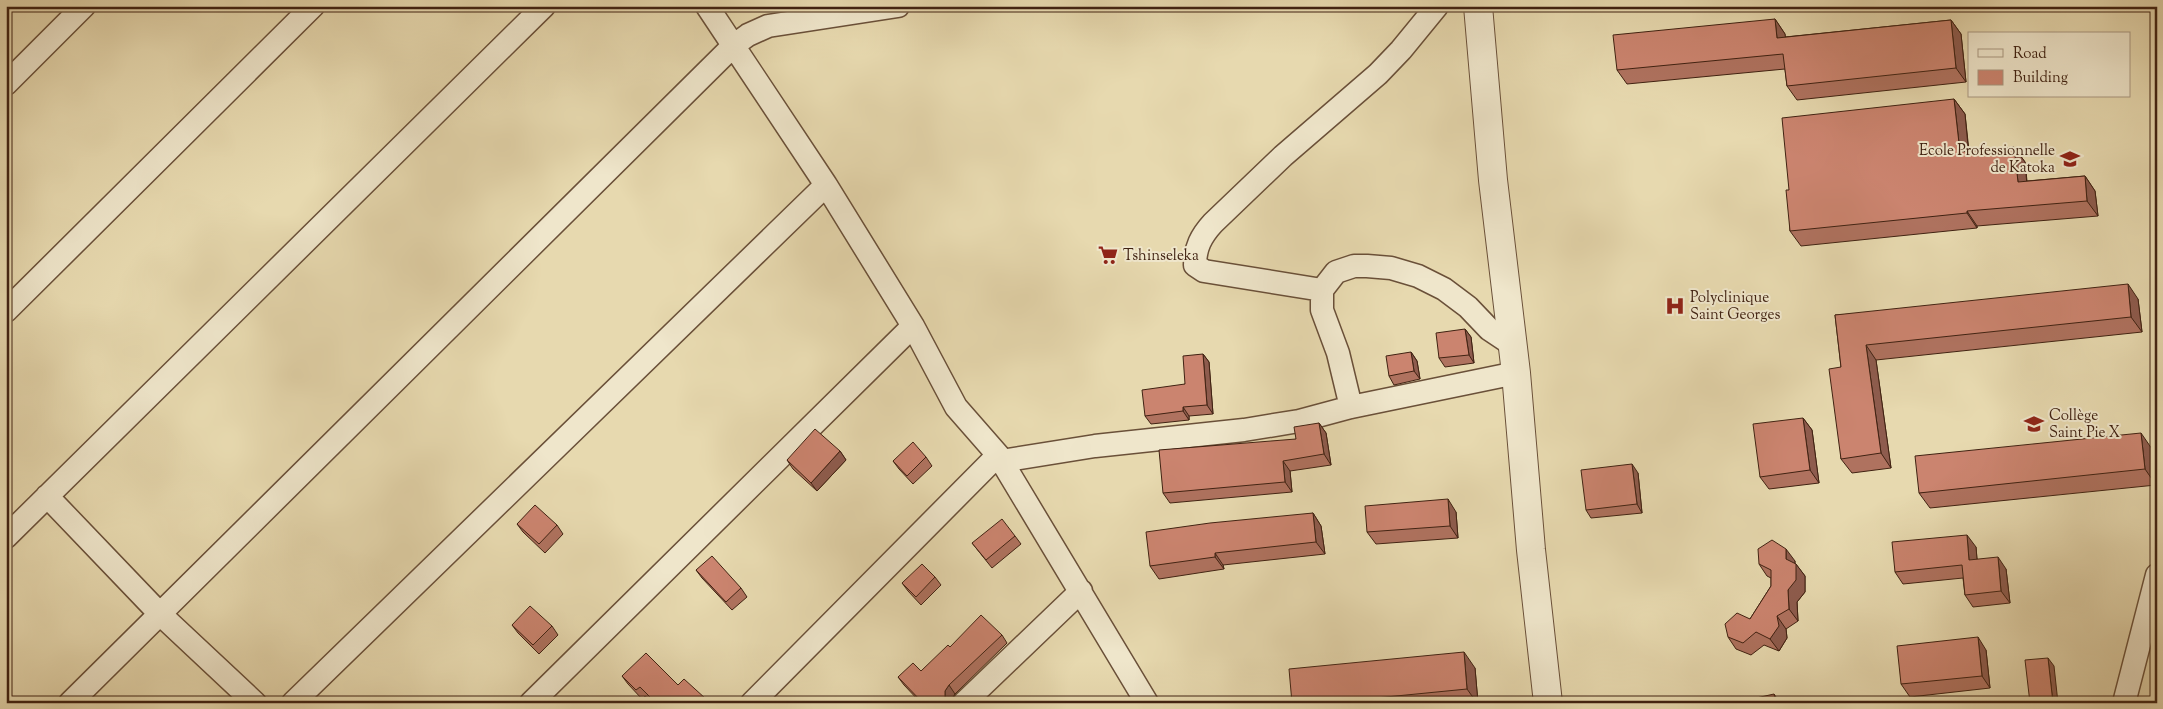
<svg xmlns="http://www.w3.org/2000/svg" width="2163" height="709" font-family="'Sorts Mill Goudy',serif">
  <rect width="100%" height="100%" fill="#e7d9af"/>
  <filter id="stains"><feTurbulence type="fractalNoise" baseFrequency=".004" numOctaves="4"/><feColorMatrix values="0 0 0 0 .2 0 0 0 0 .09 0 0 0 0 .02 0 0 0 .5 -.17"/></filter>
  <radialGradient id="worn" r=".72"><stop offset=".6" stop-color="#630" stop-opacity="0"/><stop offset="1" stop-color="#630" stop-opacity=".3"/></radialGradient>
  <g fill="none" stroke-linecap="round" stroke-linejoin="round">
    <defs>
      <path id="minor" d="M707 6 826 185 913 326 956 407 998 455 1147 703
        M6 84 84 6
        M1322 290 1204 271 1195 265C1195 248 1201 236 1213 223L1283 156 1378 74 1401 50 1437 6
        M6 311 313 6
        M1351 407 1338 353 1322 310V290L1336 272 1354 266H1367L1391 268 1418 276 1444 289 1468 307 1489 329 1513 345
        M1001 461 1095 446 1244 430 1299 421 1351 407 1516 373
        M47 496 160 614 255 703
        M6 537 544 6
        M70 703 733 46 748 35 768 26 898 6
        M293 703 826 185
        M531 703 913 326
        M752 703 998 455
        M964 703 1081 591
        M2124 703 2157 575"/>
      <path id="tertiary" d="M1478 6 1493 180 1516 373 1531 550 1548 703"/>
    </defs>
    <use href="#minor" stroke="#6a5039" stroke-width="25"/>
    <use href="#tertiary" stroke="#6a5039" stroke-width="30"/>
    <use href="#minor" stroke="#efe6cb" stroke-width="22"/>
    <use href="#tertiary" stroke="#efe6cb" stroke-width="28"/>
  </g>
  <path fill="#af725f" stroke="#402212" d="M1775 19 1785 34V37L1951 20 1961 34 1966 82 1797 100 1787 86 1785 69 1627 84 1617 70Z
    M1954 99 1965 114 1969 151 2014 147 2025 162 2027 181 2085 176 2095 191 2098 216 1977 226V228L1801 246 1790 231 1789 190Z
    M2138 299 2142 332 1876 360 1891 468 1852 473 1841 459V367L1835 315Z
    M1465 329 1471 337 1474 363 1445 367 1439 358Z
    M1411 352 1417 361 1420 379 1394 385 1389 376Z
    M1203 354 1209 362 1213 414 1189 416V420L1151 424 1145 416 1185 384Z
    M1803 418 1812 430 1819 483 1769 489 1760 477Z
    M1319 423 1326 433 1331 465 1290 471 1292 492 1170 503 1163 493 1296 439Z
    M2152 449 2156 485 1930 508 1919 493Z
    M840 451 846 460 817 491 793 469 787 460Z
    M926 457 932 466 913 484 899 469 893 461Z
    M1638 473 1642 513 1591 518 1586 510Z
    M1456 512 1458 538 1376 544 1367 532Z
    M1313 513 1321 526 1325 554 1223 565 1224 569 1159 579 1150 566Z
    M517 524 557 525 563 534 545 553 523 532Z
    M1015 536 1021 544 992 568 972 543Z
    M1976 547 1977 559 2006 569 2010 603 1973 607 1965 595 1963 578 1903 584 1895 572Z
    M1795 561V563L1805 576V592L1797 602 1798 621 1786 629 1787 638 1779 651 1764 645 1751 655 1736 649 1728 637 1750 619 1771 586V578L1767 576 1759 564Z
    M696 570 741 588 747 597 732 610 702 578Z
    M935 577 941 585 921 605 908 591 902 583Z
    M512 625 552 626 558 635 539 654 518 633Z
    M1002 635 1007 643 955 694 951 700V703H921L904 685 898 677 921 671 950 647Z
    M1986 650 1990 688 1910 697 1901 684Z
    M1475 668 1478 703H1292Z
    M622 676 678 685 706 699 709 703H653L645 696 642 699 628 684Z"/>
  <path fill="#8e5c4e" stroke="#402212" d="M1775 19 1785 34 1787 52 1777 38Z
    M1951 20 1961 34 1966 82 1956 68Z
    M1954 99 1965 114 1970 167 1960 152Z
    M2014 147 2025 162 2028 197 2018 182Z
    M2085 176 2095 191 2098 216 2087 201Z
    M1967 211 1977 226V228L1967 213Z
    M2128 284 2138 299 2142 332 2131 317Z
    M1465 329 1471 337 1474 363 1469 355Z
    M1866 345 1876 360 1891 468 1881 453Z
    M1411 352 1417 361 1420 379 1414 371Z
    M1203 354 1209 362 1213 414 1207 405Z
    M1183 407 1189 416V420L1183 411Z
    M1803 418 1812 430 1819 483 1810 470Z
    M1319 423 1326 433 1331 465 1324 454Z
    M2141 433 2152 449 2156 485 2145 469Z
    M840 451 846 460 817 491 811 483Z
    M1283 461 1290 471 1292 492 1285 482Z
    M1632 464 1638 473 1642 513 1637 504Z
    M1448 499 1456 512 1458 538 1450 526Z
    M1313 513 1321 526 1325 554 1316 542Z
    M1967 535 1976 547 1978 572 1969 560Z
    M1786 549 1795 561 1794 571 1786 559Z
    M1215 553 1223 565 1224 569 1215 557Z
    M1998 557 2006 569 2010 603 2001 591Z
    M1796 564 1805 576V592L1797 602 1798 621 1789 609 1788 590Z
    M1777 616 1786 629 1787 638 1779 651 1770 639Z
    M1978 637 1986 650 1990 688 1982 676Z
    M1464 652 1475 668 1478 703H1477L1467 689Z
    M2048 658 2054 666 2058 703H2053Z
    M949 685 955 694 951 700V703H949L945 698V691Z
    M1774 694 1780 703H1776Z"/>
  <path fill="#cb846f" stroke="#402212" d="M1775 19 1777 38 1951 20 1956 68 1787 86 1783 54 1617 70 1613 35Z
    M1954 99 1960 152 2014 147 2018 182 2085 176 2087 201 1967 211V213L1790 231 1786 190H1789L1782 118Z
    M2128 284 2131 317 1866 345 1881 453 1841 459 1829 369 1841 367 1835 315Z
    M1465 329 1469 355 1439 358 1436 333Z
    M1411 352 1414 371 1389 376 1386 356Z
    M1203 354 1207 405 1183 407V411L1145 416 1142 390 1185 384 1183 356Z
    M1803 418 1810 470 1760 477 1753 424Z
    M1319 423 1324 454 1283 461 1285 482 1163 493 1159 450 1296 439 1294 427Z
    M815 429 840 451 811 483 787 460Z
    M2141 433 2145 469 1919 493 1915 456Z
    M913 442 926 457 907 476 893 461Z
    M1632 464 1637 504 1586 510 1581 470Z
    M1448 499 1450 526 1367 532 1365 506Z
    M535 505 557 525 539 544 517 524Z
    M1313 513 1316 542 1215 553V557L1150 566 1146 532 1210 523Z
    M1002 519 1015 536 986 560 972 543Z
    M1967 535 1969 560 1998 557 2001 591 1965 595 1962 565 1895 572 1892 542Z
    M1772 540 1786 549V559L1796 564V580L1788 590 1789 609 1777 616 1779 626 1770 639 1756 632 1743 643 1728 637 1725 624 1737 613 1750 619 1771 586V570L1759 564 1758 549Z
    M712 556 741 588 726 602 696 570Z
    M922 564 935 577 916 597 902 583Z
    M530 606 552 626 533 645 512 625Z
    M981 615 1002 635 949 685 945 691V698L941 703H923L898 677 913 663 921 671 948 645 950 647Z
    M1978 637 1982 676 1901 684 1897 646Z
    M1464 652 1467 689 1325 703H1292L1289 669Z
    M646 653 678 685 684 679 706 699 702 703H656L640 687 636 690 622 676Z
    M2048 658 2053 703H2030L2025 660Z
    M1774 694 1776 703H1734Z"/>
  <defs>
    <symbol id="school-bare" viewBox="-9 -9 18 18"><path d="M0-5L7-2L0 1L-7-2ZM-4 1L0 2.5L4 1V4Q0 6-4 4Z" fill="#8f2418" stroke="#efe6cb" stroke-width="2.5" paint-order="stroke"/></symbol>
    <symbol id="supermarket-bare" viewBox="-9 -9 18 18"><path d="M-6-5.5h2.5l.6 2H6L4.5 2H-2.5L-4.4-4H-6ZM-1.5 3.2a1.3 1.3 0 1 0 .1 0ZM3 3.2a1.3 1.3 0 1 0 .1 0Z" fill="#8f2418" stroke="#efe6cb" stroke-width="2.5" paint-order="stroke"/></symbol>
    <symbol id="hospital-bare" viewBox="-9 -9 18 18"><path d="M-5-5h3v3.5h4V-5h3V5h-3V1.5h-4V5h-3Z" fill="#8f2418" stroke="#efe6cb" stroke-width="2.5" paint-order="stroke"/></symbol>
  </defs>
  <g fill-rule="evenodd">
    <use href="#school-bare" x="2056" y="145" width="28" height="28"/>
    <use href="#supermarket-bare" x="1094" y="241" width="28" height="28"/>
    <use href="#hospital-bare" x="1661" y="292" width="28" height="28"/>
    <use href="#school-bare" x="2020" y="410" width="28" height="28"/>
  </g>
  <g text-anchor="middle" stroke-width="4" stroke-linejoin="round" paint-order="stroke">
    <g font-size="15" fill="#402212" stroke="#efe6cb" text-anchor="start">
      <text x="2055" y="155" text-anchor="end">Ecole Professionnelle<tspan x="2055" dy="17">de Katoka</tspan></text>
      <text x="1123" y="260">Tshinseleka</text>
      <text x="1690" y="302">Polyclinique<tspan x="1690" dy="17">Saint Georges</tspan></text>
      <text x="2049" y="420">Collège<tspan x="2049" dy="17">Saint Pie X</tspan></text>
    </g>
  </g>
  <rect width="2163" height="709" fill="none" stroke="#e7d9af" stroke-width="25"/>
  <rect x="8" y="8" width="2148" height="694" fill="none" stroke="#402212" stroke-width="2.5"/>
  <rect x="12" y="12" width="2138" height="684" fill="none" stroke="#402212"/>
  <rect x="1968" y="32" width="162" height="65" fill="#efe6cb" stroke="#a99881"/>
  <rect x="1978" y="49" width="25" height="8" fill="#efe6cb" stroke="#a99881"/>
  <text x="2013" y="58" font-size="15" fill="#402212">Road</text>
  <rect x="1978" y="70" width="25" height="15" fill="#cb846f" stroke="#a99881"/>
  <text x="2013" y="82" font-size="15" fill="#402212">Building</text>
  <rect width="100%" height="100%" filter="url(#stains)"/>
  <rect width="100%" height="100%" fill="url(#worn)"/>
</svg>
